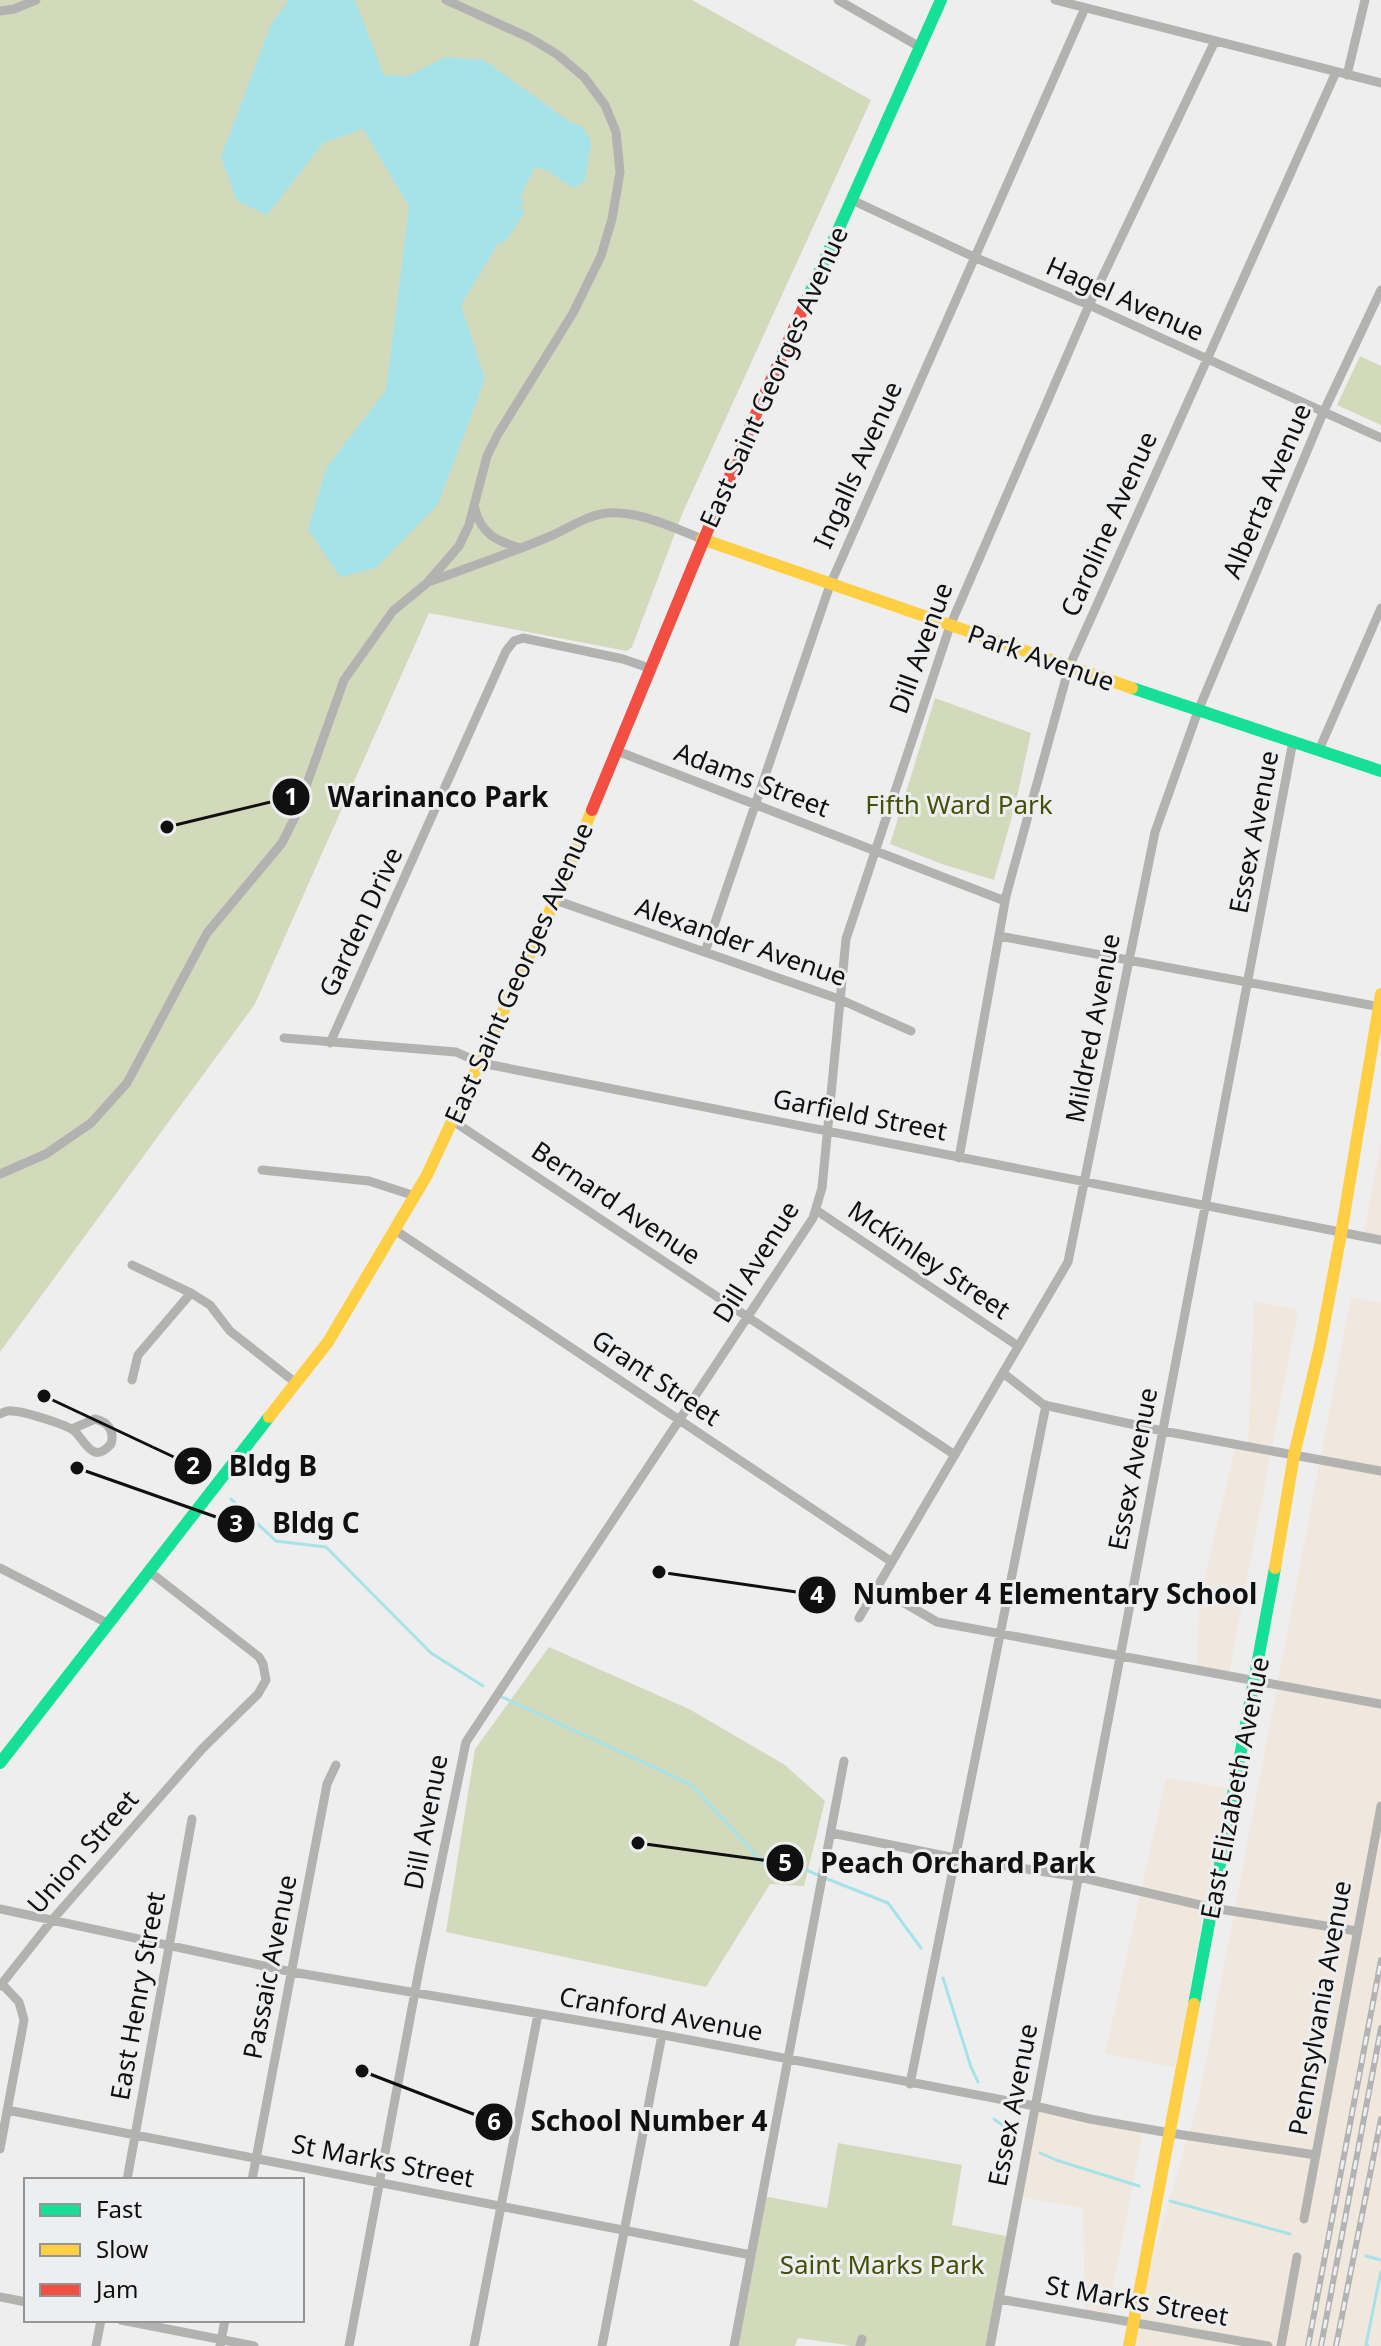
<svg xmlns="http://www.w3.org/2000/svg" width="1381" height="2346" font-family="'Noto Sans',sans-serif">
  <rect width="100%" height="100%" fill="#eeeeef"/>
  <path fill="#f0e7dd" d="M1381 1141V1236L1364 1233Z
    M1351 1297 1381 1303V2346H1129L1134 2322 1198 2102Z
    M1254 1301 1298 1310 1229 1674 1197 1668 1199 1602 1236 1444 1248 1446Z
    M1166 1778 1227 1788 1175 2067 1105 2054Z
    M1038 2107 1144 2126 1108 2313 1085 2309 1083 2208 1022 2197Z"/>
  <path fill="#d3dabc" d="M0 0H692L871 100 683 512 632 647 627 651 429 613 255 1004 0 1352Z
    M1360 356 1381 366V425L1337 405Z
    M935 698 1031 733 1015 806 994 880 942 864 890 844Z
    M549 1647 689 1709 785 1765 825 1801 804 1886 770 1884 706 1987 446 1932 475 1749Z
    M838 2143 962 2165 952 2225 1015 2238 995 2346H853L798 2338 795 2346H733L763 2196 827 2208Z"/>
  <path fill="#a6e3e9" d="M289 0H355L384 75 408 76 445 57 484 60 570 122 583 127 591 141 585 181 574 188C561 182 549 168 535 167L520 197 524 201 520 208 525 212 504 243 499 242 461 305 485 379 438 504 376 568 340 577 308 529 326 468 386 390 409 206 363 129 323 143 267 215 237 201 221 157 271 24Z"/>
  <g fill="none" stroke-linecap="round" stroke-linejoin="round">
    <path stroke="#a6e3e9" stroke-width="3" d="M190 1462 203 1476
      M231 1499 276 1541 326 1547 431 1653 483 1686
      M502 1697 692 1785 763 1863 797 1866 818 1875
      M825 1878 888 1903 921 1948
      M943 1978 971 2067 978 2082
      M994 2119 1017 2136
      M1040 2153 1056 2160 1139 2186
      M1170 2201 1290 2234
      M1366 2256 1381 2260
      M1368 2346 1366 2345 1381 2271"/>
    <path stroke="#b2b2b1" stroke-width="9" d="M838 0 920 47
      M1055 0 1381 83
      M0 11 14 9 36 0
      M1347 75 1365 0
      M852 200 974 257 1089 305 1381 438
      M475 509C481 534 498 542 521 548
      M431 581C470 567 508 554 546 538 567 530 585 515 608 513 640 511 674 528 702 539
      M1319 750 1381 608
      M617 751 1005 901
      M555 900 839 999 911 1031
      M999 936 1381 1007
      M705 952 830 585 1085 8
      M284 1038 456 1052 481 1063 1381 1240
      M330 1043 506 651 514 641 523 638 623 659 649 668
      M453 1121 955 1455
      M959 1158 1006 896 1069 667 1336 72
      M262 1170 369 1181 415 1196
      M0 1174 46 1154 91 1123 127 1083 207 933 282 843 295 817 344 680 393 611 427 583 459 546 469 525 487 456 498 434 573 313 601 256 612 219 620 172 616 132 605 105 584 77 558 55 530 38 446 0
      M816 1210 1018 1346
      M395 1230 892 1562
      M132 1265 191 1293 210 1305 230 1331 296 1383
      M1003 1373 1044 1405 1163 1431 1381 1471
      M132 1380 138 1355 191 1293
      M0 1414C4 1412 7 1410 12 1411 23 1411 64 1424 73 1430 85 1439 92 1466 111 1444 115 1431 108 1422 95 1419L72 1429
      M0 1568 109 1624
      M877 1587 937 1622 1381 1704
      M859 1618 1068 1262 1155 832 1198 711 1323 413 1381 290
      M832 1833 955 1858 1079 1877 1213 1908 1357 1931
      M0 1909 292 1972 648 2032 1035 2106 1090 2119 1170 2133 1316 2155
      M0 1986 53 1919 202 1749 258 1694 266 1680 263 1664 259 1657 150 1572
      M910 2084 1046 1405
      M7 2110 751 2255
      M0 2149 24 2020 19 2002 2 1984
      M127 2180 192 1819
      M252 2180 327 1784 336 1765
      M1304 2219 1381 1806
      M0 2297 26 2302
      M999 2299 1268 2346
      M121 2320 254 2346
      M96 2346 101 2320
      M220 2346 225 2320
      M349 2346 420 1965 466 1742 813 1218 822 1188 846 939 950 626 1089 305 1215 41
      M474 2346 538 2014
      M602 2346 662 2035
      M734 2346 844 1761
      M860 2346 862 2339
      M990 2346 1293 741
      M1281 2346 1297 2257"/>
    <path stroke="#16e098" stroke-width="12" d="M809 295 941 0
      M1132 688 1381 771
      M0 1763 269 1417
      M1194 2004 1275 1568"/>
    <path stroke="#ffcf43" stroke-width="12" d="M702 539 1132 688
      M269 1417 328 1342 427 1175 555 900 592 810
      M1275 1568 1294 1455 1320 1346 1341 1234 1381 994
      M1129 2346 1194 2004"/>
    <path stroke="#f24e42" stroke-width="12" d="M592 810 752 423 809 295"/>
    <defs>
      <path id="rail" d="M1308 2346 1381 1960
        M1321 2346 1381 2028
        M1336 2346 1381 2119"/>
    </defs>
    <use href="#rail" stroke="#b2b3b4" stroke-width="6"/>
    <use href="#rail" stroke="#edeef0" stroke-width="3" stroke-dasharray="9" stroke-linecap="butt"/>
  </g>
  <g text-anchor="middle" stroke-width="6" stroke-linejoin="round" paint-order="stroke">
    <g font-size="26" fill="#101010" stroke="#edeef0">
      <text transform="translate(1125 299) rotate(24)" y="9">Hagel Avenue</text>
      <text transform="translate(774 377) rotate(-66)" y="9">East Saint Georges Avenue</text>
      <text transform="translate(858 465) rotate(-66)" y="9">Ingalls Avenue</text>
      <text transform="translate(1267 491) rotate(-67)" y="9">Alberta Avenue</text>
      <text transform="translate(1109 524) rotate(-66)" y="9">Caroline Avenue</text>
      <text transform="translate(921 648) rotate(-70)" y="9">Dill Avenue</text>
      <text transform="translate(1041 658) rotate(19)" y="9">Park Avenue</text>
      <text transform="translate(752 780) rotate(21)" y="9">Adams Street</text>
      <text transform="translate(1254 832) rotate(-79)" y="9">Essex Avenue</text>
      <text transform="translate(361 922) rotate(-65)" y="9">Garden Drive</text>
      <text transform="translate(741 942) rotate(19)" y="9">Alexander Avenue</text>
      <text transform="translate(519 973) rotate(-66)" y="9">East Saint Georges Avenue</text>
      <text transform="translate(1093 1028) rotate(-79)" y="9">Mildred Avenue</text>
      <text transform="translate(860 1115) rotate(11)" y="9">Garfield Street</text>
      <text transform="translate(616 1203) rotate(34)" y="9">Bernard Avenue</text>
      <text transform="translate(929 1260) rotate(34)" y="9">McKinley Street</text>
      <text transform="translate(756 1262) rotate(-58)" y="9">Dill Avenue</text>
      <text transform="translate(656 1378) rotate(34)" y="9">Grant Street</text>
      <text transform="translate(1133 1469) rotate(-79)" y="9">Essex Avenue</text>
      <text transform="translate(1235 1788) rotate(-79)" y="9">East Elizabeth Avenue</text>
      <text transform="translate(426 1822) rotate(-79)" y="9">Dill Avenue</text>
      <text transform="translate(83 1852) rotate(-49)" y="9">Union Street</text>
      <text transform="translate(270 1967) rotate(-79)" y="9">Passaic Avenue</text>
      <text transform="translate(138 1996) rotate(-80)" y="9">East Henry Street</text>
      <text transform="translate(1320 2008) rotate(-80)" y="9">Pennsylvania Avenue</text>
      <text transform="translate(661 2014) rotate(10)" y="9">Cranford Avenue</text>
      <text transform="translate(1013 2105) rotate(-79)" y="9">Essex Avenue</text>
      <text transform="translate(383 2161) rotate(11)" y="9">St Marks Street</text>
      <text transform="translate(1137 2301) rotate(10)" y="9">St Marks Street</text>
    </g>
    <g font-size="26" fill="#445007" stroke="#edeef0">
      <text x="959" y="814">Fifth Ward Park</text>
      <text x="882" y="2274">Saint Marks Park</text>
    </g>
  </g>
  <path fill="none" stroke="#101010" stroke-width="3" d="M167 827L291 797M44 1396L193 1466M77 1468L236 1524M659 1572L817 1595M638 1843L785 1863M362 2071L494 2122"/>
  <g fill="#101010" stroke="#edeef0" stroke-width="3">
    <circle cx="167" cy="827" r="8"/>
    <circle cx="44" cy="1396" r="8"/>
    <circle cx="77" cy="1468" r="8"/>
    <circle cx="659" cy="1572" r="8"/>
    <circle cx="638" cy="1843" r="8"/>
    <circle cx="362" cy="2071" r="8"/>
    <circle cx="291" cy="797" r="20"/>
    <circle cx="193" cy="1466" r="20"/>
    <circle cx="236" cy="1524" r="20"/>
    <circle cx="817" cy="1595" r="20"/>
    <circle cx="785" cy="1863" r="20"/>
    <circle cx="494" cy="2122" r="20"/>
  </g>
  <g font-size="24" text-anchor="middle" font-weight="bold" fill="#fff">
    <text x="291" y="805">1</text>
    <text x="193" y="1474">2</text>
    <text x="236" y="1532">3</text>
    <text x="817" y="1603">4</text>
    <text x="785" y="1871">5</text>
    <text x="494" y="2130">6</text>
  </g>
  <g font-size="28" text-anchor="middle" font-weight="bold" fill="#101010" stroke="#edeef0" stroke-width="6" stroke-linejoin="round" paint-order="stroke">
    <text x="438" y="807">Warinanco Park</text>
    <text x="273" y="1476">Bldg B</text>
    <text x="316" y="1533">Bldg C</text>
    <text x="1055" y="1604">Number 4 Elementary School</text>
    <text x="958" y="1873">Peach Orchard Park</text>
    <text x="649" y="2131">School Number 4</text>
  </g>
  <rect x="24" y="2178" width="280" height="144" fill="#edeef0" stroke="#959596" stroke-width="2"/>
  <rect x="40" y="2204" width="40" height="12" fill="#16e098" stroke="#959596" stroke-width="2"/>
  <text x="96" y="2218" font-size="24" fill="#101010">Fast</text>
  <rect x="40" y="2244" width="40" height="12" fill="#ffcf43" stroke="#959596" stroke-width="2"/>
  <text x="96" y="2258" font-size="24" fill="#101010">Slow</text>
  <rect x="40" y="2284" width="40" height="12" fill="#f24e42" stroke="#959596" stroke-width="2"/>
  <text x="96" y="2298" font-size="24" fill="#101010">Jam</text>
</svg>
